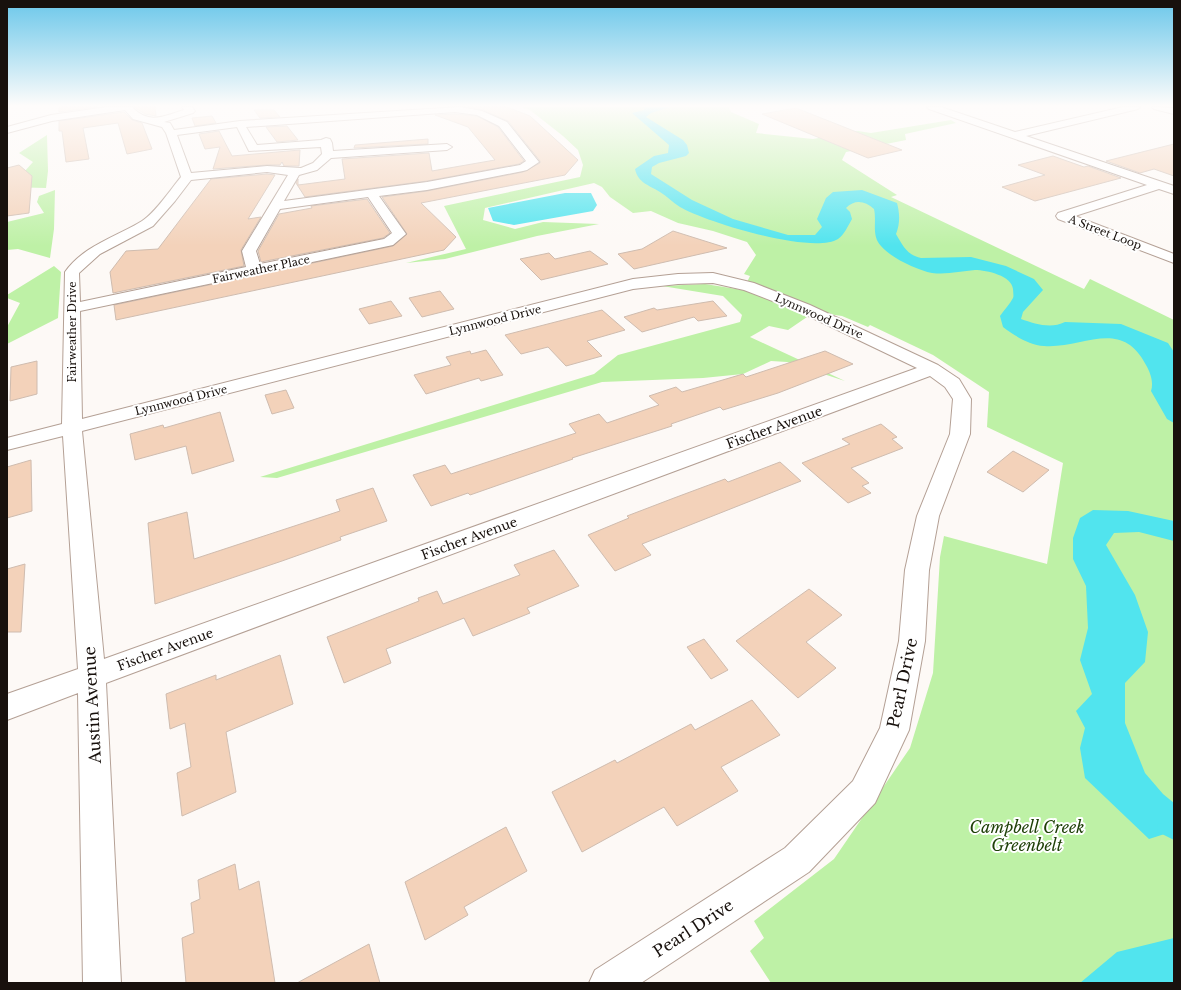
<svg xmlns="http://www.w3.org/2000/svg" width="1181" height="990" font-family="'Libre Baskerville',serif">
  <rect width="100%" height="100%" fill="#fdf9f6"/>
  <path fill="#bef1a6" d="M521 107H730L729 108 731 112 759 124 756 133 813 139 858 131 871 133 951 120 956 123 905 134 906 140 846 152 842 160 897 195 891 197 1084 289 1090 279 1174 320V983H771L750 951 764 938 754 921 834 859 910 748 933 673 940 557 944 536 1047 564 1063 463 987 427 989 392 933 355 870 325 868 327 842 316 787 308 807 317 788 330 769 326 750 337 845 381 787 362 771 361 743 374 703 378 602 382 277 478 260 477 594 374 618 355 740 322 742 315 723 296 662 286 705 284 743 290 750 276 744 274 756 255 747 242 713 231 678 223 651 211 633 213 610 197 602 187 594 183 485 208 483 220 515 229 543 222 599 224 537 236 445 259 406 263 466 249 444 206 580 177 583 165 578 150 563 136 530 110Z
    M47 135 48 171 46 188 7 187V178L24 172 33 162 19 153Z
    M55 190 54 229 50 258 18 249 7 250V222L44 213 37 202 39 196Z
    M54 266 61 272 58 318 7 344V327L20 303 7 298V295Z"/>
  <path fill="#51e4ee" d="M642 107H670L651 113 646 117 683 140 687 145 689 153 686 156 659 163 652 167 651 174 692 200 733 219 788 235H815L822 227 817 219 826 198 833 192 862 190 897 203C900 214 900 224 896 234 903 246 907 255 921 258L971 257 1006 266 1034 279 1043 290 1023 312 1021 319C1035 324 1051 329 1065 322L1121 324 1168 343 1174 352V423L1167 419 1151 391C1154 382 1150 372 1146 365 1121 317 1083 349 1044 346 1029 345 1015 336 1003 327L1000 316C1004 310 1010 304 1013 298 1014 296 1013 292 1013 289 1012 276 987 270 975 270 961 271 947 275 932 273 917 270 891 258 881 246 871 235 877 222 874 209 865 201 855 199 846 208L850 212 852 219C848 226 844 235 838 239 812 255 706 222 680 207 673 203 667 196 660 192 649 185 638 183 635 169L654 156 668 153 669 145 632 113 644 110 645 108Z
    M565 193H591L597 205 593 211 514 225 493 221 488 208Z
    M1093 510 1128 511 1174 521V541L1139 532 1114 533 1106 545 1135 595 1148 632 1145 662 1125 683V723L1145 773 1163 794 1174 803V831L1149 839 1085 778 1080 748 1085 728 1076 711 1092 694 1080 660 1088 628 1086 586 1073 559V538L1080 518Z
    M1174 938V983H1080L1117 952Z"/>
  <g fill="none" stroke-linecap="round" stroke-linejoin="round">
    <path fill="#51e4ee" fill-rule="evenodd" d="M1162 823 1174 829V840L1158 832 1157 828 1158 824Z"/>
  </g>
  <path fill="#f3d2ba" stroke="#cfbcaf" d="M59 107H97L59 112Z
    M134 107H155L156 116 145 114Z
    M468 107H507L530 116 578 160 565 175 421 203 456 237 444 250 116 320 114 305 393 246 407 234 382 197 427 191 523 172 540 163V161L508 121 483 110Z
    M796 108 902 150 868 158 762 114Z
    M254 110H274L280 117 260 118Z
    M124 112 132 120 142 123 152 149 127 154 118 123 83 128 89 159 66 162 62 131H59V121Z
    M455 114 477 116 498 127 524 161 519 164 427 181 305 197 296 183 298 179V185L345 179 342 159 429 153 432 171 495 160 468 127 435 115Z
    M212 116 216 123 195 126 192 118Z
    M287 126 298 140 277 142 266 127Z
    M219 131 232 156 300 150 299 166H284L282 162 280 165H267L213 169 220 147 205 149 199 134Z
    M428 139V144L354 148 355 145Z
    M1174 144V176L1154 169 1140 173 1106 161Z
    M1053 156 1084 167 1088 166 1121 178 1035 201 1002 187 1045 175 1018 165Z
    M19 165 32 176 29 213 7 216V168Z
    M267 174 275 175 248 219 261 217 241 250 244 266 113 293 110 272 126 251 158 249 211 179Z
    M367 199 390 233 383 238 261 262 258 251 279 214 312 208 311 206Z
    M673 231 727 248 634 269 618 254 642 249Z
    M590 251 608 264 541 280 520 259 549 253 555 259Z
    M440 291 454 309 422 317 409 298Z
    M391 301 402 316 369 324 359 309Z
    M713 301 727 316 698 321 694 317 642 332 624 317 654 308 657 310Z
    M602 310 625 330 587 341 602 356 566 366 548 347 521 354 505 335Z
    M486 350 503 375 481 381 479 378 426 394 414 375 451 365 446 357 470 351 471 354Z
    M825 351 853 364 778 393 723 410 720 407 671 424 672 426 572 458 573 459 470 495 468 493 431 506 413 475 445 465 451 474 576 433 569 424 599 414 607 423 659 405 649 396 676 387 682 392 743 374 746 377Z
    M37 361V394L10 401 11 367Z
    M286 390 294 408 272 414 265 395Z
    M220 412 234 461 192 474 186 446 135 460 130 434 163 425 164 428Z
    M881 424 897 437 892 439 903 448 851 468 869 483 862 486 871 493 848 503 802 463 850 444 842 439Z
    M1013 451 1049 470 1023 492 987 472Z
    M31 460 32 511 7 518V467Z
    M780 462 801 481 642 544 651 555 615 571 588 535 629 518 627 516 674 498 725 479 728 482Z
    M373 488 387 521 340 537 341 540 282 561 155 604 148 523 187 512 194 559 340 511 336 500Z
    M554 550 579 586 527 608 530 613 473 636 464 618 386 649 391 663 344 683 327 637 419 601 418 598 437 591 443 604 520 575 514 565Z
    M25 564 21 632H7V569Z
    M809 589 842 615 806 642 836 668 798 698 736 641Z
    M704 639 728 670 711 679 687 647Z
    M280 655 293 704 226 732 236 792 182 816 177 773 191 767 185 723 170 729 166 694 216 675V680Z
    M752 700 780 735 721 767 738 791 677 826 664 807 582 852 552 792 615 760 617 763 691 724 695 730Z
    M506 827 527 871 464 907 468 915 425 940 405 882Z
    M235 864 239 890 259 881 275 983H186L182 938 194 933 191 903 200 899 198 880Z
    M369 944 380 983H297Z"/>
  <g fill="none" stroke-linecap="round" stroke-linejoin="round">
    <defs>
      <path id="minor" d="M107 107H132C149 125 164 116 184 110L182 107H192L195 111 193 113 164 122 170 123 174 130 240 121 460 107 482 111 507 122 539 162 527 170 523 171 427 190 379 196 406 234 393 245 80 311 82 419 633 279 678 274 713 273 754 283 810 305 938 365 959 379 971 399 970 434 939 516 929 570 925 641 909 730 875 803 809 872 641 983H589L595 970 785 848 853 781 880 728 899 641 905 570 917 516 950 434 953 399 945 387 930 376 106 683 121 983H83L78 693 7 720V694L78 669 63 436 7 450V438L62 424 65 272C83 246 116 237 142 221 155 213 171 189 181 177L166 133 162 127 133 119 125 110 52 121 7 133V127L51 115ZM455 112 477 115 499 126 526 161 520 165 427 182 284 201 299 175 317 170 331 158 447 150 452 147 447 144 333 151 332 143 330 139 326 138 321 140 257 145 246 127ZM237 127 249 151 321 147 322 154 313 163 301 168 267 166 191 173 177 135ZM267 172 288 175 242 251 246 267 80 302 79 273 100 254 153 226 175 201 191 180ZM368 197 392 233 384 239 260 264 256 251 280 209ZM713 283 744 290 798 311 917 368 104 659 82 431 633 289 678 284Z
        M927 107H941L1015 132 1123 107H1140L1138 109 1026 136 1174 186V194L1159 189 1075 216 1174 254V263L1058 219 1056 216 1058 213 1147 185 929 109Z
        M1152 107 1174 108V114L1154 109Z"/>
    </defs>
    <use href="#minor" stroke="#b4a095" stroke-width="2"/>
    <use href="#minor" fill="#fff" fill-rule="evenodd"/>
  </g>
  <linearGradient id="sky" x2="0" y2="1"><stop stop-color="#6bc7ea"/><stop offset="0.43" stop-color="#fefcfb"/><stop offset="1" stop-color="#fefcfb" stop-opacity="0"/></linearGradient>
  <rect width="1181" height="246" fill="url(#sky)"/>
  <g text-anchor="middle" stroke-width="4" stroke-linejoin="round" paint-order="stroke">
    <g font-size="11" fill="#18110d" stroke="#fff">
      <text transform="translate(1105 232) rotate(21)" y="4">A Street Loop</text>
      <text transform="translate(261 269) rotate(-12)" y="4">Fairweather Place</text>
      <text transform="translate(819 316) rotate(24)" y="4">Lynnwood Drive</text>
      <text transform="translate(495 320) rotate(-14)" y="4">Lynnwood Drive</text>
      <text transform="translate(72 332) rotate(-90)" y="4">Fairweather Drive</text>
      <text transform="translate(181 400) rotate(-14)" y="4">Lynnwood Drive</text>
    </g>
    <g font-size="13" fill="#18110d" stroke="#fff">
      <text transform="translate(774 427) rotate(-20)" y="5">Fischer Avenue</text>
      <text transform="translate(469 538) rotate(-20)" y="5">Fischer Avenue</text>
      <text transform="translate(165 649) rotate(-20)" y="5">Fischer Avenue</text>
    </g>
    <g font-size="16" fill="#18110d" stroke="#fff">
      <text transform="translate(902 683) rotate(-78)" y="6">Pearl Drive</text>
      <text transform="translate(92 705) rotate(-93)" y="6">Austin Avenue</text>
      <text transform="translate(693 928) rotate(-33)" y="6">Pearl Drive</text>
    </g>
    <g font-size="16" font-style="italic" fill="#1e4007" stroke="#fff">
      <text x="1027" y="833">Campbell Creek<tspan x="1027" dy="18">Greenbelt</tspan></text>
    </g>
  </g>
  <rect width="1181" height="990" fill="none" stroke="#18110d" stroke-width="16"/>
</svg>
